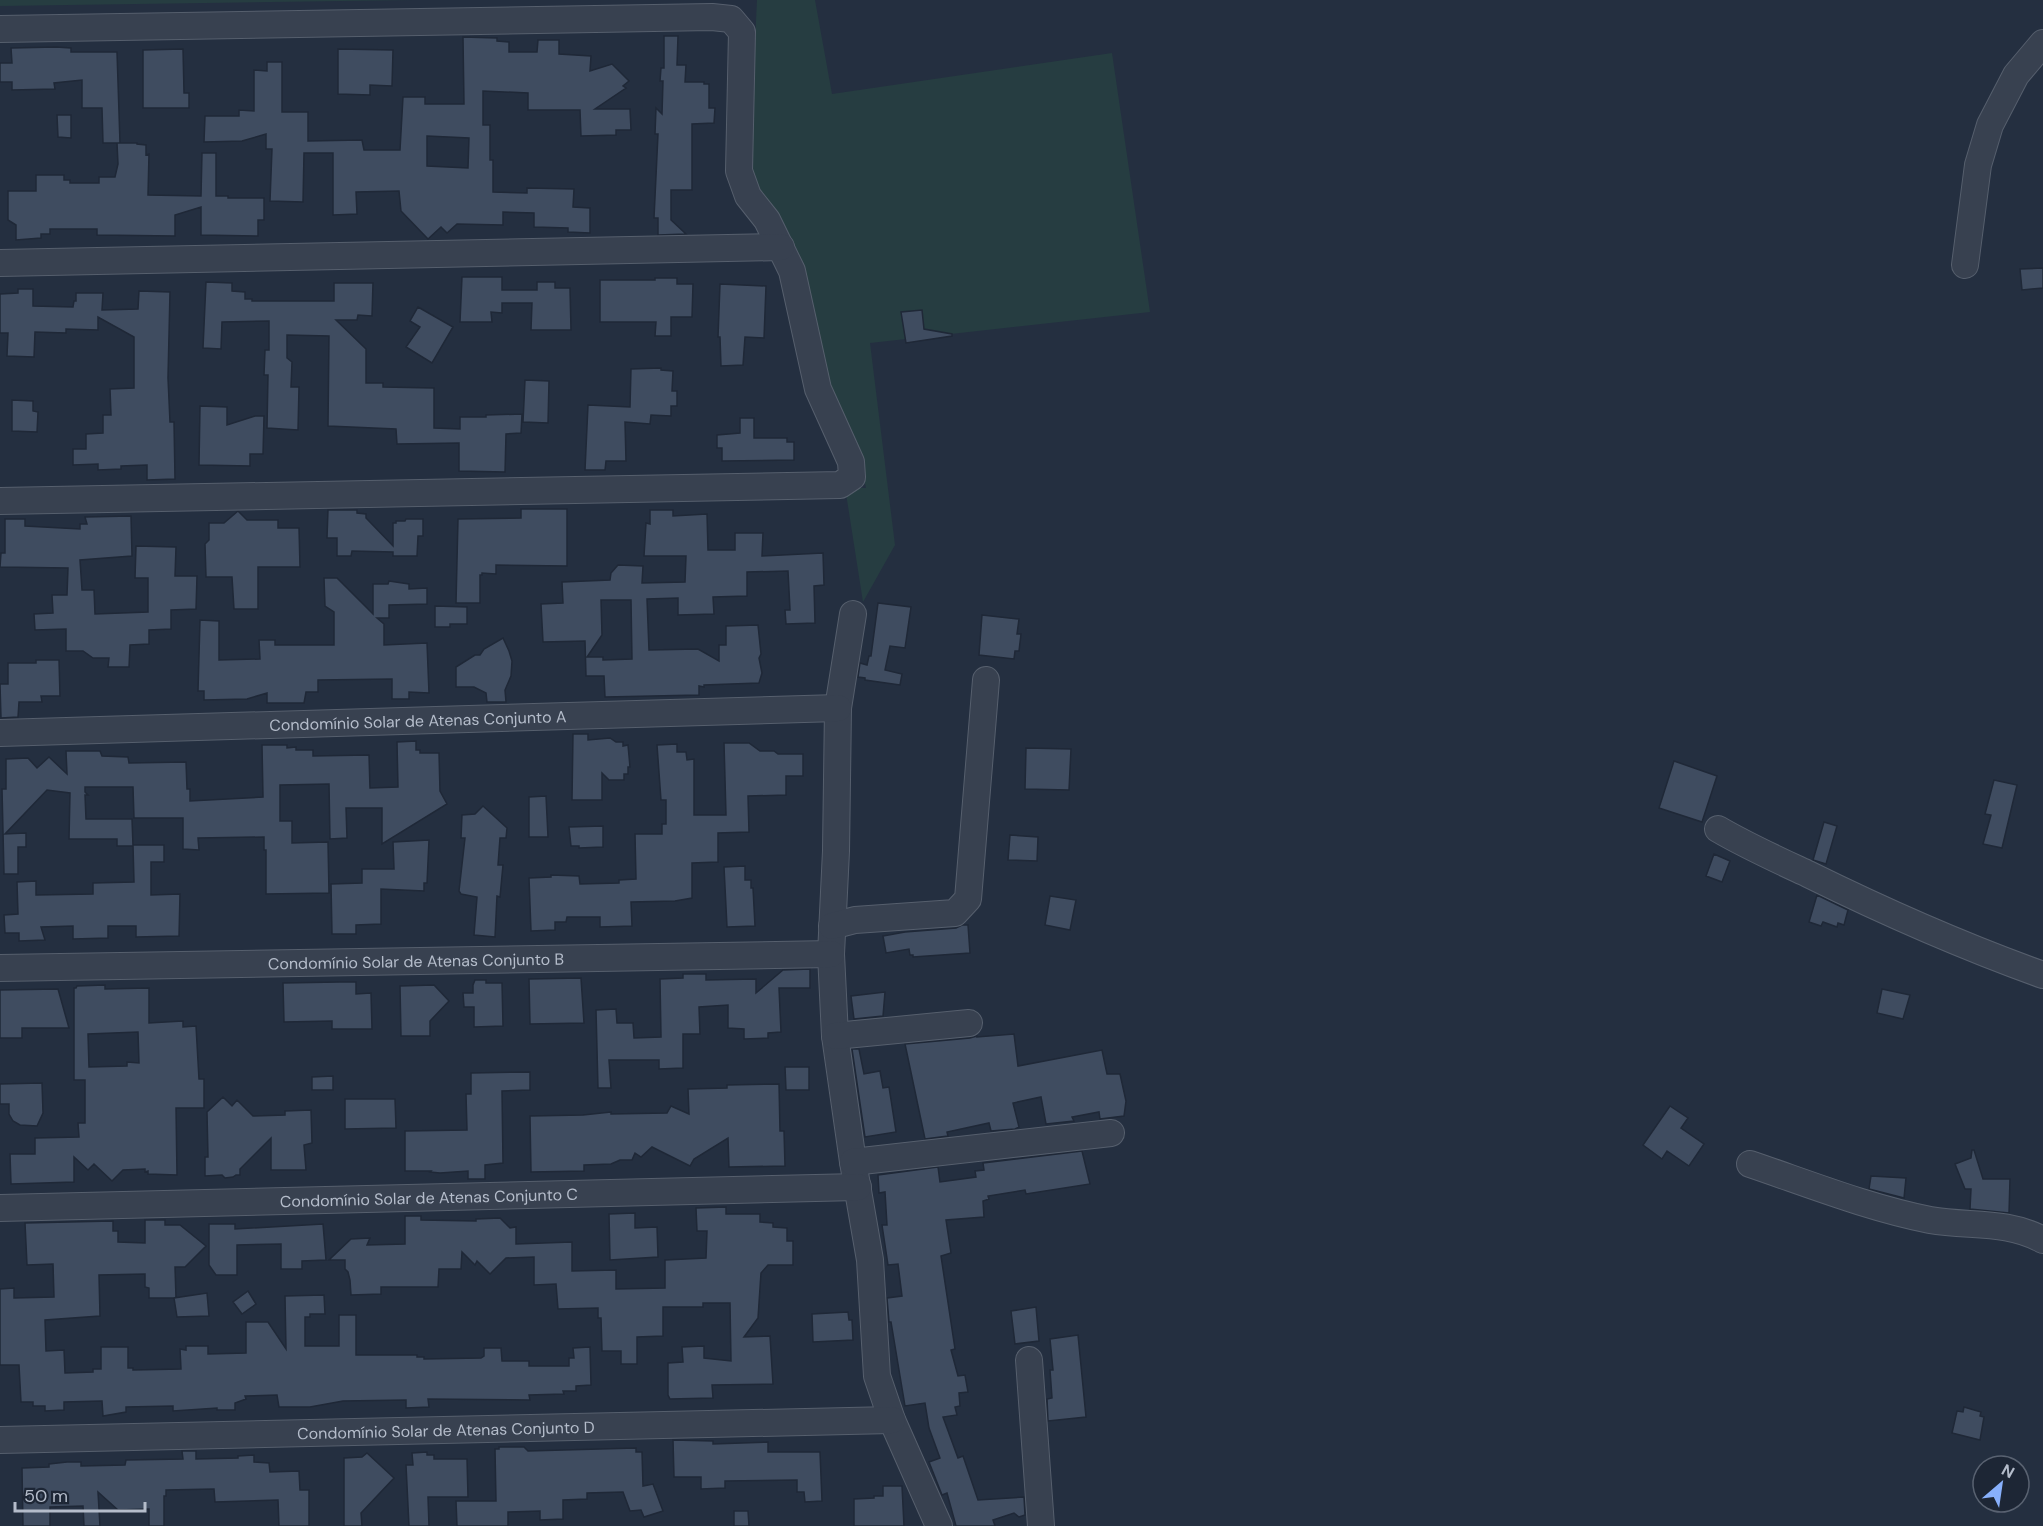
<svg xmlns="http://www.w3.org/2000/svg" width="2043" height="1526" font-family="'DM Sans',sans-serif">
  <rect width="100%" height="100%" fill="#242f40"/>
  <path fill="#263d41" d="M0 0H413L0 6Z
    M757 0H815L832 94 1112 53 1150 312 870 343 895 545 863 602 845 487 866 488 856 444 835 404 794 245 778 219 756 193 749 169Z"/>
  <path fill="#3f4c60" stroke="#1f2837" stroke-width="1.5" fill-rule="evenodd" d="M664 36H678L677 65H686L685 82H704V84H709V108H715L714 123 692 124V190H671V220L686 234 658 235V218H654L658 134H655L656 108 662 114 663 81H660L661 68H664Z
    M463 37 497 38V41L509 42V52H537L538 40H559V54L591 56 590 71 612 64 629 81 623 86 626 88 595 109H630L631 130H616V135L581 136 580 110H528V93L483 91V125H490V160H493V192L527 193V188L574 189 573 207 590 208V233L568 232V228L534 227V213L503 212V225L457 224 447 233 441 227 428 239 401 211 399 191 356 192 357 214 333 215V153H304L303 202 270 201 272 149H266V134L242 141 204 142 205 116H239V110L254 111V70L267 71V62H282V112H308V141L362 140 364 150H400L403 97H425V104H464ZM427 136 469 138 468 168 427 166Z
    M56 47 71 48V52H117L120 143H103L102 108H82V80L54 83 55 89 12 90V82H0V63H12L11 48Z
    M183 49 184 93H189V108H143V50Z
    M338 49 393 50 392 86 370 85V95L338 94Z
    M57 115H71V138L58 137Z
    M117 143H137V144L146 145V155L149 154 148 195 201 196 202 153H216V196H228V198H264V220H258V236L201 235V207L175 215V236L97 235V229H50V234H41V238L16 240V225L8 220V191H36V175H64V180H70V183H99V177H115L118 164Z
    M2043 268V288L2022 290 2020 269Z
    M462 277H502V290H537V282H555V288H570L571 330H531L532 303H502V313L491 312 492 322H460Z
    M655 278H677V284H693L692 317H671V336H655L656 322H600V280H655Z
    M206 282 232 283V291L245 292V299H252V301H334V283H373L372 316 358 315 357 320H336L366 349V383H383V387L434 388V428L460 429V417H486V415L522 414 521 433 506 434 505 472 459 471V443L397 444 396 429 328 426 329 336 287 335V358L292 362 291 387H299L298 430 267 428 268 375H264L265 350H269V321L222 322 221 349 203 348Z
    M720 284 766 286 764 338 745 337 743 365 721 366 720 337H718Z
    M18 289H33V306L73 307 74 301H76V293H103L102 310 138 309 139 291 170 292 168 378 170 422H174L175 479 147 480V465L121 466V469L98 470V464L73 465V449H86V434L103 433V415H111L110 389 134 388V337L98 317V330L66 329V333L35 332 34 357 7 356 8 333H0V294L18 293Z
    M418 307 453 327 432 363 406 347 420 327 410 321Z
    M922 310 924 329 952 334V336L906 343 901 312Z
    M661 368V370L673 371 672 391H677V406H671V416L651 415 650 424 625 422 626 461H606L605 470H585L588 405 630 407 631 369Z
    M525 380 549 381 548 423 523 422Z
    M12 400 33 401V411L38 412 37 432 12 431Z
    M200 406 227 407V425L255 416H264L263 454H250V466L199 465Z
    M740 418H754V438H787V442H794V460L722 461V448H717V435L740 433Z
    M521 509H567V566L496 565V574L482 573V575H480V603H456L458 519 521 518Z
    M328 510H357V513L366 514V518L393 546V523H396V521H405L406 519H423V536H418L417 556H393V552L352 551 351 556H337V538H327Z
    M650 510H673V516L707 514 708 550H735V533H763L762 556 823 553 824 585 814 586 815 623 786 624 785 610H790L788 571 747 572V596L713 597 714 614 678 615V598L647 599 649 650 698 649 719 661V645H726V626L758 625 761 654 759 658 762 673 759 683 704 685V687L699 686V695L605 697 604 676H586L585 641 543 642 541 604 563 603 562 582 610 580 611 573 618 565 643 566 642 583 685 582 686 556H644L646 523 650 524ZM601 600H631L632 659 603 660V657H587L602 635Z
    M238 511 247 520H278V528H299L300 567H258V609H234L232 577H206L205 544 209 540V523H224Z
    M131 516 132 556 80 560 82 590H94L95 614 148 612V578H135L136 546 176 547 175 576H197L196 609 171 610V629L149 630V644L130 645 129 667H108L109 658H93L83 651H66V629L35 630 34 614 53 613 52 595H67L68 568 0 567 1 553H5V519H25V526L80 529V524H87L85 517Z
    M324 578H337L373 614V584H388L389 581 409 584V589L427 588V604L389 605V618H377L384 624V645L427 643 429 693 409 692V699H392V679L318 680V692H306L304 703H267V693L247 699 204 700V691H198L200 620 219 621V660L260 659 259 640H275V645H334V612L325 606Z
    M878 603 911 607 905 648 890 646 885 670 902 674 900 685 865 680V678L858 677 860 663 867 665 869 656H871Z
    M435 606 467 607V624H450V627H435Z
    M982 615 1019 619 1017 634H1021L1019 651H1015L1014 659 979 655Z
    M503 638 509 651 512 661 511 676 505 690 506 702H487L486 693 474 687H456V667L475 655H480L484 649Z
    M36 660H59L60 696H41L42 702H19L18 717 1 718 0 684H8V663H36Z
    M573 734H588V740L610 738 616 742H623V746L628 745 630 767H628V774H624V780H609L602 773V800H572Z
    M416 741V750H420V753H439L440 791 447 804 382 844V808H346L347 838 330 839 329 784 280 785V821H292V843L328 842 329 893 266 894V850H264V837L198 838 199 850 183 849V818H134L133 787H85V792L88 795H85L86 819H132L133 846H117V839H69L70 793 47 790 5 834 26 833V847H18V874H4L2 789H6V759L28 758 37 768 49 757 67 774 66 751H100L102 756 128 757 129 763 186 762 187 789H190V801L263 797 262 745H287V748L296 747V750H313V756L369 755 370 788 398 787 397 742Z
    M724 743H749L760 751H774L778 754H803V776H786V795L748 796 749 832 718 833V862L692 863V898L675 901 631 902 632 926 600 927V917H567L566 922H555V930L531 931 529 878 551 877V875L579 876 580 884 619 883V880L636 879 635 834H662V824H666V800H661L657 745 677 744V752H686L687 760 694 759V815H726Z
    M1026 748 1071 749 1069 790 1025 789Z
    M1674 761 1717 776 1702 822 1659 808Z
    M1994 780 2017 785 2002 848 1983 844 1991 815 1985 814Z
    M546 796 548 837H529V797Z
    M483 806 507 828 506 838H500L498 865H503L500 897 497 896 495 937 474 935 477 897 461 894 459 891 465 838H461L462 815 475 814Z
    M1824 822 1837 826 1826 864 1813 860Z
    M603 826V847L579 848V846H571L569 827Z
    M1010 835 1038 837 1037 861 1008 860Z
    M429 840 427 883H424V891L381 889V924L356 925V934H332L331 884 362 883V869H394L393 842Z
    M133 845H164V862H151V895L180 894 179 936 136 937V926H108V938L73 939V926L41 927 45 940 19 941V933H5L4 915 18 914 17 882 36 881V895L93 894V883L134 882Z
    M1714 854 1730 861 1722 882 1706 876Z
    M745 866V880H751V888H753L755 926 727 927 724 867Z
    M1817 895 1848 910 1844 925 1838 923 1837 927 1823 922 1821 926 1809 922Z
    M1050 896 1076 900 1070 930 1045 925Z
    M962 925H968L970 953 913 957V955H910L909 949 886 953 883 936 905 932 956 928Z
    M810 969V988H779L781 1032 768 1033V1038L744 1039V1029L728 1028V1005L699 1007 700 1034H683V1068L659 1069V1060H609L611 1088H598L596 1010 616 1009 617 1023H633L634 1038 661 1037 660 979 683 978V974H706V980L756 979V993L783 970Z
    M581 978 584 1023 530 1024 529 979Z
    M475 980H486V983H502L503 1026 474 1027V1007H464L463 993H473V985Z
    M339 982H356V994L371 993 372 1029H332V1021L284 1022 283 983Z
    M105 985V989L149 988V1023L183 1021V1027L196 1026 199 1079H204V1108H176L177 1175 148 1174V1171L145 1172V1169L123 1170 112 1181 94 1164 88 1170 74 1157V1182L11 1184 10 1154H35V1138L79 1137 78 1123H85V1080H74V988H76L77 986ZM138 1032 139 1063 127 1062V1066L89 1067 88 1034Z
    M434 985 449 1001 430 1021V1036H401L400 986Z
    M58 989 69 1028H22V1038H0V990Z
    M1882 989 1910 995 1903 1019 1877 1013Z
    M885 992 883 1016 854 1019 851 996Z
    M1014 1034 1018 1066 1102 1050 1107 1074H1120L1126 1101 1124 1116 1100 1119 1099 1112 1072 1117 1074 1121 1046 1124 1041 1097 1013 1103 1019 1127 1015 1129 991 1131 989 1123 947 1132 948 1136 925 1139 905 1044 970 1038 977 1036V1037Z
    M852 1049H859L864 1074 880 1071 883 1088 889 1087 896 1132 865 1137Z
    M785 1067H809V1090H786Z
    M530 1072V1090L502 1091 503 1163 485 1165V1179H468V1171L440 1173 430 1172 431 1171H405V1131L467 1130 466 1094H471V1073Z
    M333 1076V1090H312V1077Z
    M42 1083 43 1113 37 1126 20 1125 13 1121 9 1114V1104H0V1084Z
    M779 1084 780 1131H784L785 1166 729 1167 728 1138 694 1159 690 1166 652 1147 641 1157 635 1153 632 1160H620L611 1164 584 1165V1171L531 1172 530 1116 583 1115 611 1112V1114L667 1113 671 1106 689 1114 688 1089 727 1088V1085Z
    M223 1097 232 1106 237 1100 253 1116 285 1115V1111L311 1110 312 1143 304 1145 306 1170H271V1138L240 1169V1175H236L233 1177 225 1178 222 1175 205 1176V1157H208L207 1112Z
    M345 1099H395L396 1128 345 1129Z
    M1670 1106 1688 1118 1681 1128 1704 1144 1689 1166 1667 1151 1662 1159 1643 1145Z
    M1972 1150H1974L1983 1179H2010L2009 1213 1970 1209 1971 1189H1965L1955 1164 1971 1158Z
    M1082 1151 1090 1184 1026 1194 1025 1190 988 1196 989 1199 983 1201 984 1217 946 1220 951 1253 941 1256 955 1349 951 1350 958 1376 965 1375 968 1392 959 1393 960 1406 955 1407 957 1415 943 1417 958 1458 963 1456 978 1500 1024 1497 1025 1515 1019 1517 1014 1513 993 1520 995 1526H956L947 1493 942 1495 929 1462 940 1458 929 1428 925 1403 905 1406 891 1322H889L887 1298 902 1296 898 1264 888 1265 882 1225H887L885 1192 879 1193 878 1175 938 1167 940 1182 976 1177 975 1171 984 1170 983 1163Z
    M1871 1176 1906 1178 1904 1198 1869 1189Z
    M726 1207V1214H760V1222L773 1223V1227L787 1228V1241H793V1265H768L761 1273 758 1318 744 1337 770 1336 773 1384 712 1385 713 1398 670 1399 668 1395V1363L683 1362 682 1347 704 1346V1358L731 1361 730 1303H703V1307H663V1336L637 1337V1364H621V1351H602L601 1318H598V1308L558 1309 556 1284 534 1285V1257L506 1258 490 1274 477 1261 475 1265 462 1252 461 1269H439L438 1287H381V1294L351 1295 350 1280 348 1272 345 1269V1260H329L351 1239 370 1238 367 1245 405 1244V1216H421V1220L476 1221V1219L500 1218 510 1228 516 1227V1244L572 1242V1271L616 1270V1289L665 1288V1260L706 1258 707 1231H697L696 1208Z
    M635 1213V1228L657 1227 658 1257 610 1260 609 1214Z
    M145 1220H165V1225H180L206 1246 185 1267H175L176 1298H149V1288L145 1287V1274L99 1275 100 1316 45 1320 46 1351 64 1350 65 1373 93 1372V1369H101V1347H128V1368H133V1370L181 1369 180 1349 186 1350V1346H208V1354L246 1353V1322H268L286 1349 285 1296 324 1295 325 1314H310V1317H305V1346H339V1315H356V1355H417V1357H424V1359L481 1358 484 1356V1348H501L502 1361H529V1366H569V1358H574L573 1348 590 1347 591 1385 576 1386V1391H563L564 1394 529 1395 530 1400 428 1399 429 1407 406 1408V1400L343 1401 310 1407H279L277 1395 245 1396 246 1399 235 1403V1410H217V1408L173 1411V1406L126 1407V1412L103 1416 102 1401 64 1402V1410L45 1411V1406H33V1402H21L19 1365H0V1289L14 1288V1298L54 1297 53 1264 27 1265 25 1223 113 1221V1231H118V1242L145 1243Z
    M209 1224H235V1229L323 1224 326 1260 302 1261V1269H281V1244L237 1245V1275H216L209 1265Z
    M248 1291 256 1304 242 1314 233 1302Z
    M207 1293 209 1316 177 1317 174 1298Z
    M1036 1307 1039 1341 1015 1344 1011 1311Z
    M848 1312 849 1320H852L853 1340 813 1342 812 1314Z
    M1078 1335 1086 1417 1048 1421 1047 1399 1052 1398 1050 1370H1053L1050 1339Z
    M1964 1407 1981 1412 1980 1416 1984 1417 1980 1440 1952 1433 1957 1411 1963 1412Z
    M673 1440 713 1441V1444L768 1442V1452H820L822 1501 805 1502 804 1492H797V1480L725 1481V1488L701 1489V1477H674Z
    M499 1447H524L528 1451 636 1448V1452H642L643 1486 653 1484 663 1511 644 1517 641 1510 630 1511 623 1492 587 1493V1499L563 1500V1519L540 1520V1511L508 1512V1526H457L456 1501H496L495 1449H499Z
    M182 1451H196V1459L238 1458V1456L254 1455V1462L269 1463 270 1472 299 1471 300 1490H309V1526H279L278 1500 215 1502 214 1489 166 1490V1496H164V1526H149V1509L118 1510 98 1492 100 1526H84L83 1506 50 1507V1526H23L22 1468 49 1467V1464L67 1462H81V1466L125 1465 126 1460 183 1459Z
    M427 1452V1455H434V1459H467L468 1497H428L429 1526H409L406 1465H413L412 1453Z
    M367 1453 394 1478 361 1513 362 1526H344V1458L362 1457Z
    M883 1486H902L904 1526H854V1499L874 1498V1496H883Z
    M734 1511H748L749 1526H734Z"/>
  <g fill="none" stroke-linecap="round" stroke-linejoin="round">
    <defs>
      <g id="minor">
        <path d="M0 29 712 17 731 19 742 32 739 171 748 196 767 220 792 271 818 389 851 462 852 477 840 485 0 501"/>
        <path d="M0 263 781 247"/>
        <path d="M1965 265 1978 165 1990 125 2016 75 2043 43"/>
        <path d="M853 614 838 708 836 851 831 954 835 1036 853 1162 870 1260 877 1376 892 1420 939 1526"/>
        <path id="s1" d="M0 733 838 708"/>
        <path d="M1718 829C1747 846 1778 860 1808 874 1885 912 1962 946 2043 975"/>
        <path d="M832 926 855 920 955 913 968 899 986 680"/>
        <path id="s2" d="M0 968 831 954"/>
        <path d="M835 1036 969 1023"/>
        <path d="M853 1162 1111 1133"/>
        <path d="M1750 1164C1809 1184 1869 1208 1930 1220 1970 1227 2006 1220 2043 1240"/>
        <path id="s3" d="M0 1208 858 1187"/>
        <path d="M1029 1360 1041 1526"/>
        <path id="s4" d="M0 1440 892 1420"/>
      </g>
    </defs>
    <use href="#minor" stroke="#565f6d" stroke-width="28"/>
    <use href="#minor" stroke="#384150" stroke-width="26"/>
  </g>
  <g text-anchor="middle" stroke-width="4.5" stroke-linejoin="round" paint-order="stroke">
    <g font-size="16" fill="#b4bcca" stroke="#1d2635">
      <text dy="6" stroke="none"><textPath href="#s1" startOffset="418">Condomínio Solar de Atenas Conjunto A</textPath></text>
      <text dy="6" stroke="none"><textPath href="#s2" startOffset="416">Condomínio Solar de Atenas Conjunto B</textPath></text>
      <text dy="6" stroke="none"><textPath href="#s3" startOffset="429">Condomínio Solar de Atenas Conjunto C</textPath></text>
      <text dy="6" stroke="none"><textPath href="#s4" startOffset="446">Condomínio Solar de Atenas Conjunto D</textPath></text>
    </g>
  </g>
  <g transform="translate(2001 1484) rotate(29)"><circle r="28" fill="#1d2635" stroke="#596271" stroke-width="1.5"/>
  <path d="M0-4.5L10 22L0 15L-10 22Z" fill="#88b0fc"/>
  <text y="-9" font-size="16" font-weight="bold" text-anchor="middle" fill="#b4bcca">N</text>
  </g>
  <path d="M15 1502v9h130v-9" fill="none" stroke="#b4bcca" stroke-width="3"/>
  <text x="24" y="1502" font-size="18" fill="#b4bcca" stroke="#1d2635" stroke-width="4.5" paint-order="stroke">50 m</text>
</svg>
